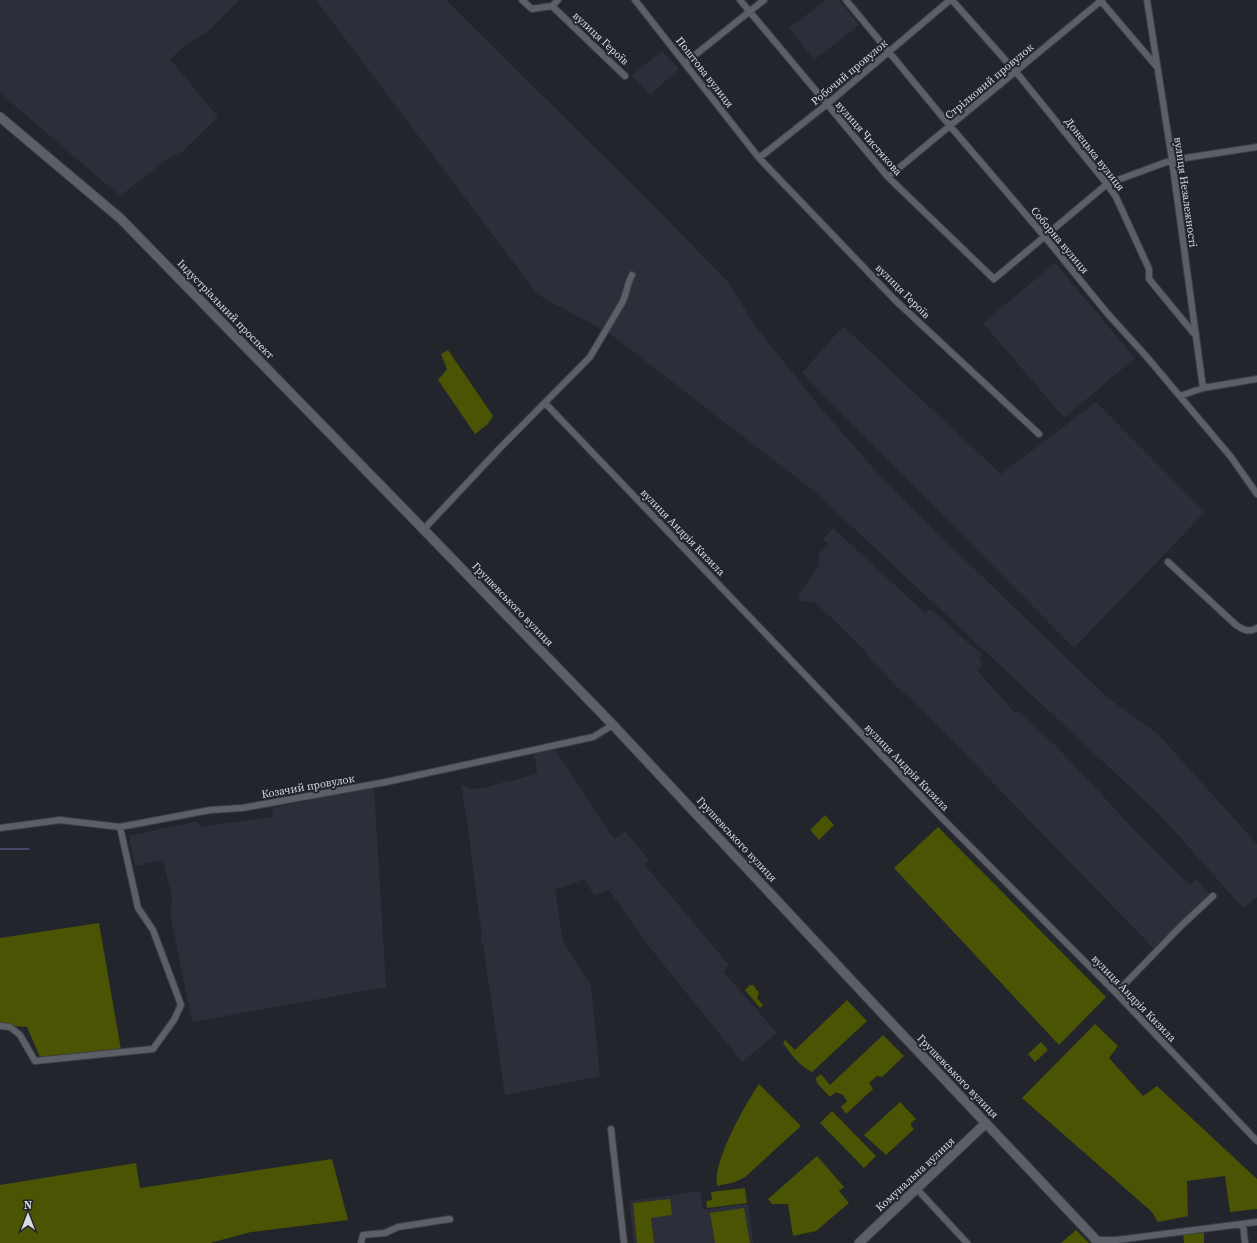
<svg xmlns="http://www.w3.org/2000/svg" width="1257" height="1243" font-family="'Source Serif 4',serif">
  <rect width="100%" height="100%" fill="#23252c"/>
  <path fill="#2c2e3a" d="M0 0H239L206 33 187 44 170 59 218 117 183 151 170 157 157 167 120 196 0 93Z
    M316 0H446L454 8 651 203 729 283 755 326 820 407 874 469 929 525 1108 698 1158 734 1257 844V897L1243 908 1160 815 815 492 609 333 538 295Z
    M826 0H839L859 25 814 60 789 28Z
    M662 51 679 69 650 95 632 75Z
    M1055 263 1135 358 1064 418 983 323Z
    M843 326 1001 474 1096 402 1205 512 1074 648 802 373Z
    M833 528 925 613 928 610 933 611 982 655 979 659 983 664 977 670 1015 713 1018 711 1057 747 1144 840 1190 885 1196 879 1215 899 1158 953 905 692 903 693 872 661 864 650 833 619 814 602 802 601 798 597 819 564 818 555 829 544 823 539Z
    M555 750 614 839 625 831 649 860 644 864 729 965 723 971 777 1033 742 1062 647 944 609 890 594 895 584 879 555 890 563 941 591 986 600 1076 505 1095 483 944H482L480 937H482L468 827 461 785 472 789 482 788 537 774 534 753Z
    M374 786 386 987 192 1022 170 913 172 897 163 860 135 866 129 836 197 821 200 827 273 817 272 808Z
    M700 1191 703 1210 748 1204 753 1243H634L629 1201Z"/>
  <path fill="#4b5402" d="M448 350 493 416 488 424 475 434 438 380 447 369 441 354Z
    M825 815 834 825 819 840 810 830Z
    M938 827 1106 997 1059 1045 894 868Z
    M99 923 121 1050 40 1057 27 1027 0 1025V938Z
    M750 985H753L759 993 757 998 763 1005 760 1008 745 990Z
    M847 1000 867 1021 812 1072C799 1066 791 1054 783 1043L785 1040 795 1050Z
    M1095 1024 1118 1046 1109 1058 1143 1096 1157 1086 1257 1179V1209L1230 1212 1225 1176 1187 1181 1188 1216 1158 1222 1152 1212 1022 1098Z
    M883 1035 904 1056 882 1077 877 1076 869 1083 873 1089 846 1114 841 1107 847 1101 843 1095 836 1092 830 1097 817 1083 816 1078 821 1074 830 1085Z
    M1041 1042 1048 1050 1035 1062 1028 1054Z
    M759 1084 801 1126 745 1177 735 1182 717 1186C712 1163 745 1104 759 1084Z
    M900 1102 916 1119 911 1123V1126L914 1129 886 1155 864 1135Z
    M832 1111 876 1156 864 1168 820 1123Z
    M817 1156 844 1187 839 1191 849 1203 816 1231 793 1236 788 1204H772L768 1199Z
    M332 1159 348 1220 251 1232 210 1243H0V1185L136 1163 140 1188Z
    M745 1188 747 1203 707 1208 706 1201 712 1200 711 1192Z
    M670 1199 672 1215 651 1218 654 1243H637L633 1203Z
    M744 1208 750 1243H715L710 1213Z
    M1076 1230 1089 1243H1061Z
    M1204 1232V1243H1184L1183 1233Z"/>
  <g fill="none" stroke-linecap="round" stroke-linejoin="round">
    <path stroke="#48446a" stroke-width="2" d="M0 849H29"/>
    <defs>
      <path id="street" d="M522 0 532 9 552 6 625 76
        M635 0 759 158 895 300 1039 434
        M740 0 888 177 994 279 1107 184 1172 160 1257 147
        M846 0 950 126 1045 237 1107 313 1146 356 1231 457 1257 494
        M952 0 1016 72 1107 184 1116 197 1149 269V279L1196 336
        M1100 0 1157 67
        M1147 0 1172 160 1203 388
        M552 6 558 0
        M685 63 764 0
        M759 158 826 105 950 0
        M888 177 1102 0
        M1180 396 1203 388 1257 379
        M545 403 940 816 1116 993 1257 1141
        M424 529 500 448 590 357 619 308C627 298 626 285 632 275
        M1168 562 1236 625C1244 630 1248 633 1257 628
        M0 828 60 820 120 827 210 810 242 808 386 782 593 737 613 725
        M1116 993 1181 926 1213 896
        M0 1026 10 1027 20 1035 35 1061 153 1049 174 1020 181 1005 153 930 138 908 120 827
        M611 1129 624 1243
        M917 1189 967 1243
        M1243 1224 1245 1243
        M1097 1240H1117L1257 1222
        M361 1243 363 1235 385 1233 398 1227 450 1219"/>
      <path id="secondary" d="M0 117 121 219 428 534 613 725 880 1011 1099 1243
        M859 1243 986 1123"/>
    </defs>
    <use href="#street" stroke="#3e3f45" stroke-width="8"/>
    <use href="#secondary" stroke="#3e3f45" stroke-width="11"/>
    <use href="#street" stroke="#5d5f67" stroke-width="6"/>
    <use href="#secondary" stroke="#5d5f67" stroke-width="9"/>
  </g>
  <g text-anchor="middle" stroke-width="4" stroke-linejoin="round" paint-order="stroke">
    <g font-size="11" fill="#dadbe0" stroke="#23252c">
      <text transform="translate(601 38) rotate(43)" y="4">вулиця Героїв</text>
      <text transform="translate(705 72) rotate(52)" y="4">Поштова вулиця</text>
      <text transform="translate(849 72) rotate(-40)" y="4">Робочий провулок</text>
      <text transform="translate(989 81) rotate(-40)" y="4">Стрілковий провулок</text>
      <text transform="translate(869 138) rotate(49)" y="4">вулиця Чистякова</text>
      <text transform="translate(1095 154) rotate(52)" y="4">Донецька вулиця</text>
      <text transform="translate(1186 192) rotate(82)" y="4">вулиця Незалежності</text>
      <text transform="translate(1060 240) rotate(50)" y="4">Соборна вулиця</text>
      <text transform="translate(903 291) rotate(45)" y="4">вулиця Героїв</text>
      <text transform="translate(226 309) rotate(46)" y="4">Індустріальний проспект</text>
      <text transform="translate(683 532) rotate(46)" y="4">вулиця Андрія Кизила</text>
      <text transform="translate(513 604) rotate(46)" y="4">Грушевського вулиця</text>
      <text transform="translate(907 767) rotate(46)" y="4">вулиця Андрія Кизила</text>
      <text transform="translate(308 786) rotate(-10)" y="4">Козачий провулок</text>
      <text transform="translate(737 839) rotate(47)" y="4">Грушевського вулиця</text>
      <text transform="translate(1134 998) rotate(46)" y="4">вулиця Андрія Кизила</text>
      <text transform="translate(958 1076) rotate(46)" y="4">Грушевського вулиця</text>
      <text transform="translate(915 1174) rotate(-43)" y="4">Комунальна вулиця</text>
    </g>
  </g>
  <g transform="translate(28 1215)" stroke="#23252c" stroke-width="3" paint-order="stroke">
  <path d="M0-3L7 15L0 10L-7 15Z" fill="#dadbe0"/>
  <text y="-6" font-size="11" font-weight="bold" text-anchor="middle" fill="#dadbe0">N</text>
  </g>
</svg>
